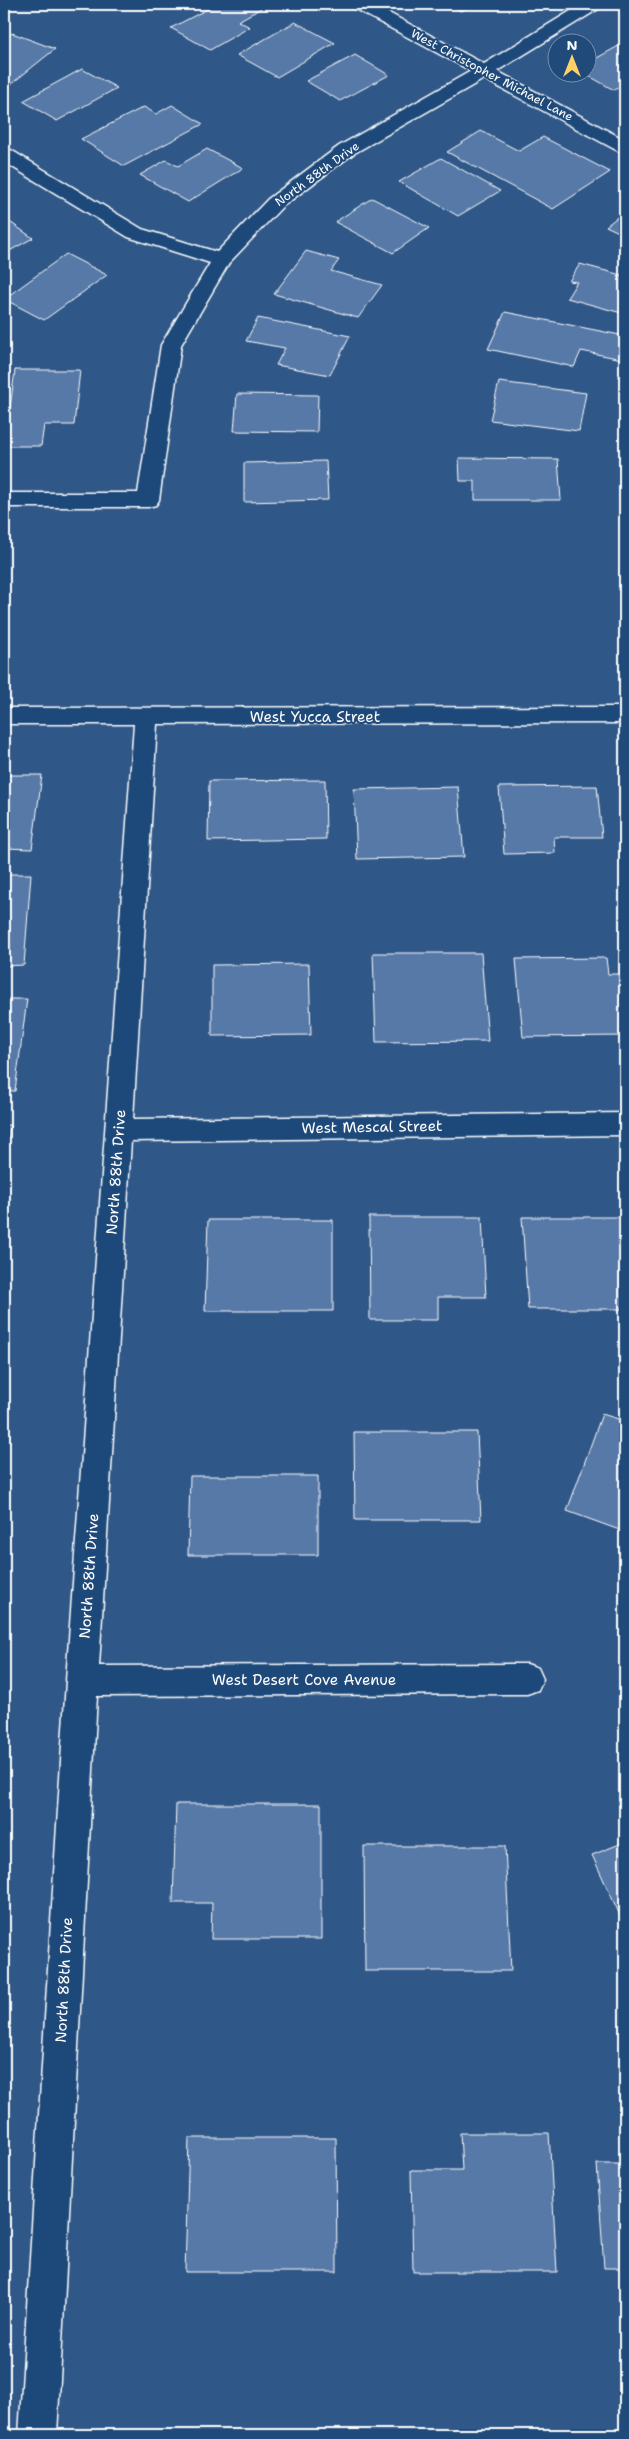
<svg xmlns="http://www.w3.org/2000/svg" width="629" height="2439" font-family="'Shantell Sans',sans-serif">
  <rect width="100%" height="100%" fill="#2f5787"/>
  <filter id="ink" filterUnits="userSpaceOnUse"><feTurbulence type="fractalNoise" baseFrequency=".02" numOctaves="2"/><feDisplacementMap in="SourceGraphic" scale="10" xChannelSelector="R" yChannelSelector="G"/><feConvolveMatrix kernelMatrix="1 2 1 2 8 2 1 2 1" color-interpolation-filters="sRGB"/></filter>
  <g filter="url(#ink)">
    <path fill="#5779a8" stroke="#fff" d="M217 4 267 5 238 21 250 27 210 50 171 28Z
      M448 4H475L461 11Z
      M295 22 335 43 277 77 237 55Z
      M12 33 55 49 5 89 4 40Z
      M624 43 625 84 614 90 582 72H586V64Z
      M355 55 389 75 340 101 306 81Z
      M82 69 117 88 57 121 23 101Z
      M172 105 203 124 124 166 81 139 144 107 156 114Z
      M481 131 519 151 543 137 610 172 553 209 447 152Z
      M207 149 243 168 188 202 140 175 166 160 178 166Z
      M441 158 500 191 458 216 399 182Z
      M372 198 429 228 393 253 335 222Z
      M625 211V235L606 226Z
      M4 218 33 238 4 254Z
      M306 251 339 260 331 271 382 285 358 318 274 294Z
      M66 254 107 275 44 320 4 299Z
      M580 264 625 276V314L567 298 577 282 569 281Z
      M505 312 625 336V351L622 359 581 351 574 367 488 349Z
      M258 318 350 336 330 375 276 365 285 348 246 341Z
      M15 370H80L74 425H44L41 446H5Z
      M499 382 586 393 579 431 490 420Z
      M237 394 318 395 317 432 234 431Z
      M459 458 558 459 561 500H475V481H460Z
      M326 461 328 500 244 502V463Z
      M4 775H42L32 849 4 848Z
      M325 780 326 839 208 841 209 781Z
      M597 786 602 837H554L555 853 504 854 499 787Z
      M458 787 464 857 357 859 354 789Z
      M4 874H31L24 965 4 966Z
      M373 953H481L488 1041 376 1042Z
      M606 958 608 974H625V1036L523 1037 516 959Z
      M309 964 311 1035 212 1036V965Z
      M4 999H27L15 1091H4Z
      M4 1125H10L4 1179Z
      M369 1217H482L486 1297H438V1320H370Z
      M522 1217H625V1309H528Z
      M208 1220H333V1311H205Z
      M602 1414 625 1421V1532L567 1511Z
      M354 1432H477L481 1520H355Z
      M190 1476H318V1555H188Z
      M176 1804H321V1939H211L212 1903H173Z
      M625 1842V1926L592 1855Z
      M364 1846H505L511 1971H365Z
      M460 2133H549L557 2272H413L411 2170H462Z
      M189 2138H336L337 2272H185Z
      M597 2164H625V2268H604Z"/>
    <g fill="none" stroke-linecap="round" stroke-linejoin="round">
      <defs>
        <path id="minor" d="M350 4H372L484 64 582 4H603L600 8 497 71 625 140V153L618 151 484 79 353 154 282 207 229 263 181 345 159 500 156 505 148 507H4V493H138L161 345 210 263 128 237 4 162V148L11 150 142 229 217 252 268 199 339 146 471 71 353 8Z
          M625 707V723L157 724 133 1119 625 1113V1135L131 1141 99 1666 527 1664 538 1668 543 1679 538 1690 527 1694 97 1696 57 2435H19L66 1681 134 724H4V708Z"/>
      </defs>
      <use href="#minor" stroke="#fff" stroke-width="3"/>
      <use href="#minor" fill="#1f4a7a" fill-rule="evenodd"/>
    </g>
  </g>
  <g text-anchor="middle" stroke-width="4" stroke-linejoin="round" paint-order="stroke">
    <g font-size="12" fill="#fff" stroke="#1f4a7a">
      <text transform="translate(492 75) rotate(28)" y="4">West Christopher Michael Lane</text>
      <text transform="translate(317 174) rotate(-36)" y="4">North 88th Drive</text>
    </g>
    <g font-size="15" fill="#fff" stroke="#1f4a7a">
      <text x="315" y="722">West Yucca Street</text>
      <text transform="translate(372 1127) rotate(-1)" y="5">West Mescal Street</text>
      <text transform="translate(116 1172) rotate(-86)" y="5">North 88th Drive</text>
      <text transform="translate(89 1576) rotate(-86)" y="5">North 88th Drive</text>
      <text x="304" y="1685">West Desert Cove Avenue</text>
      <text transform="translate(64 1980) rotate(-87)" y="5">North 88th Drive</text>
    </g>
  </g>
  <rect width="629" height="2439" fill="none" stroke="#1f4a7a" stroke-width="20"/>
  <rect x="10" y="10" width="609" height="2419" fill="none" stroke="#fff" stroke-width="2" filter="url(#ink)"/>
  <g transform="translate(572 58)"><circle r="24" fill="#1f4a7a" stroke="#7992af"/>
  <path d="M0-4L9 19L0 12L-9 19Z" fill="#ffd166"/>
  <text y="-8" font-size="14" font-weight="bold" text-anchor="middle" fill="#ffffff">N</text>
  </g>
</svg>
